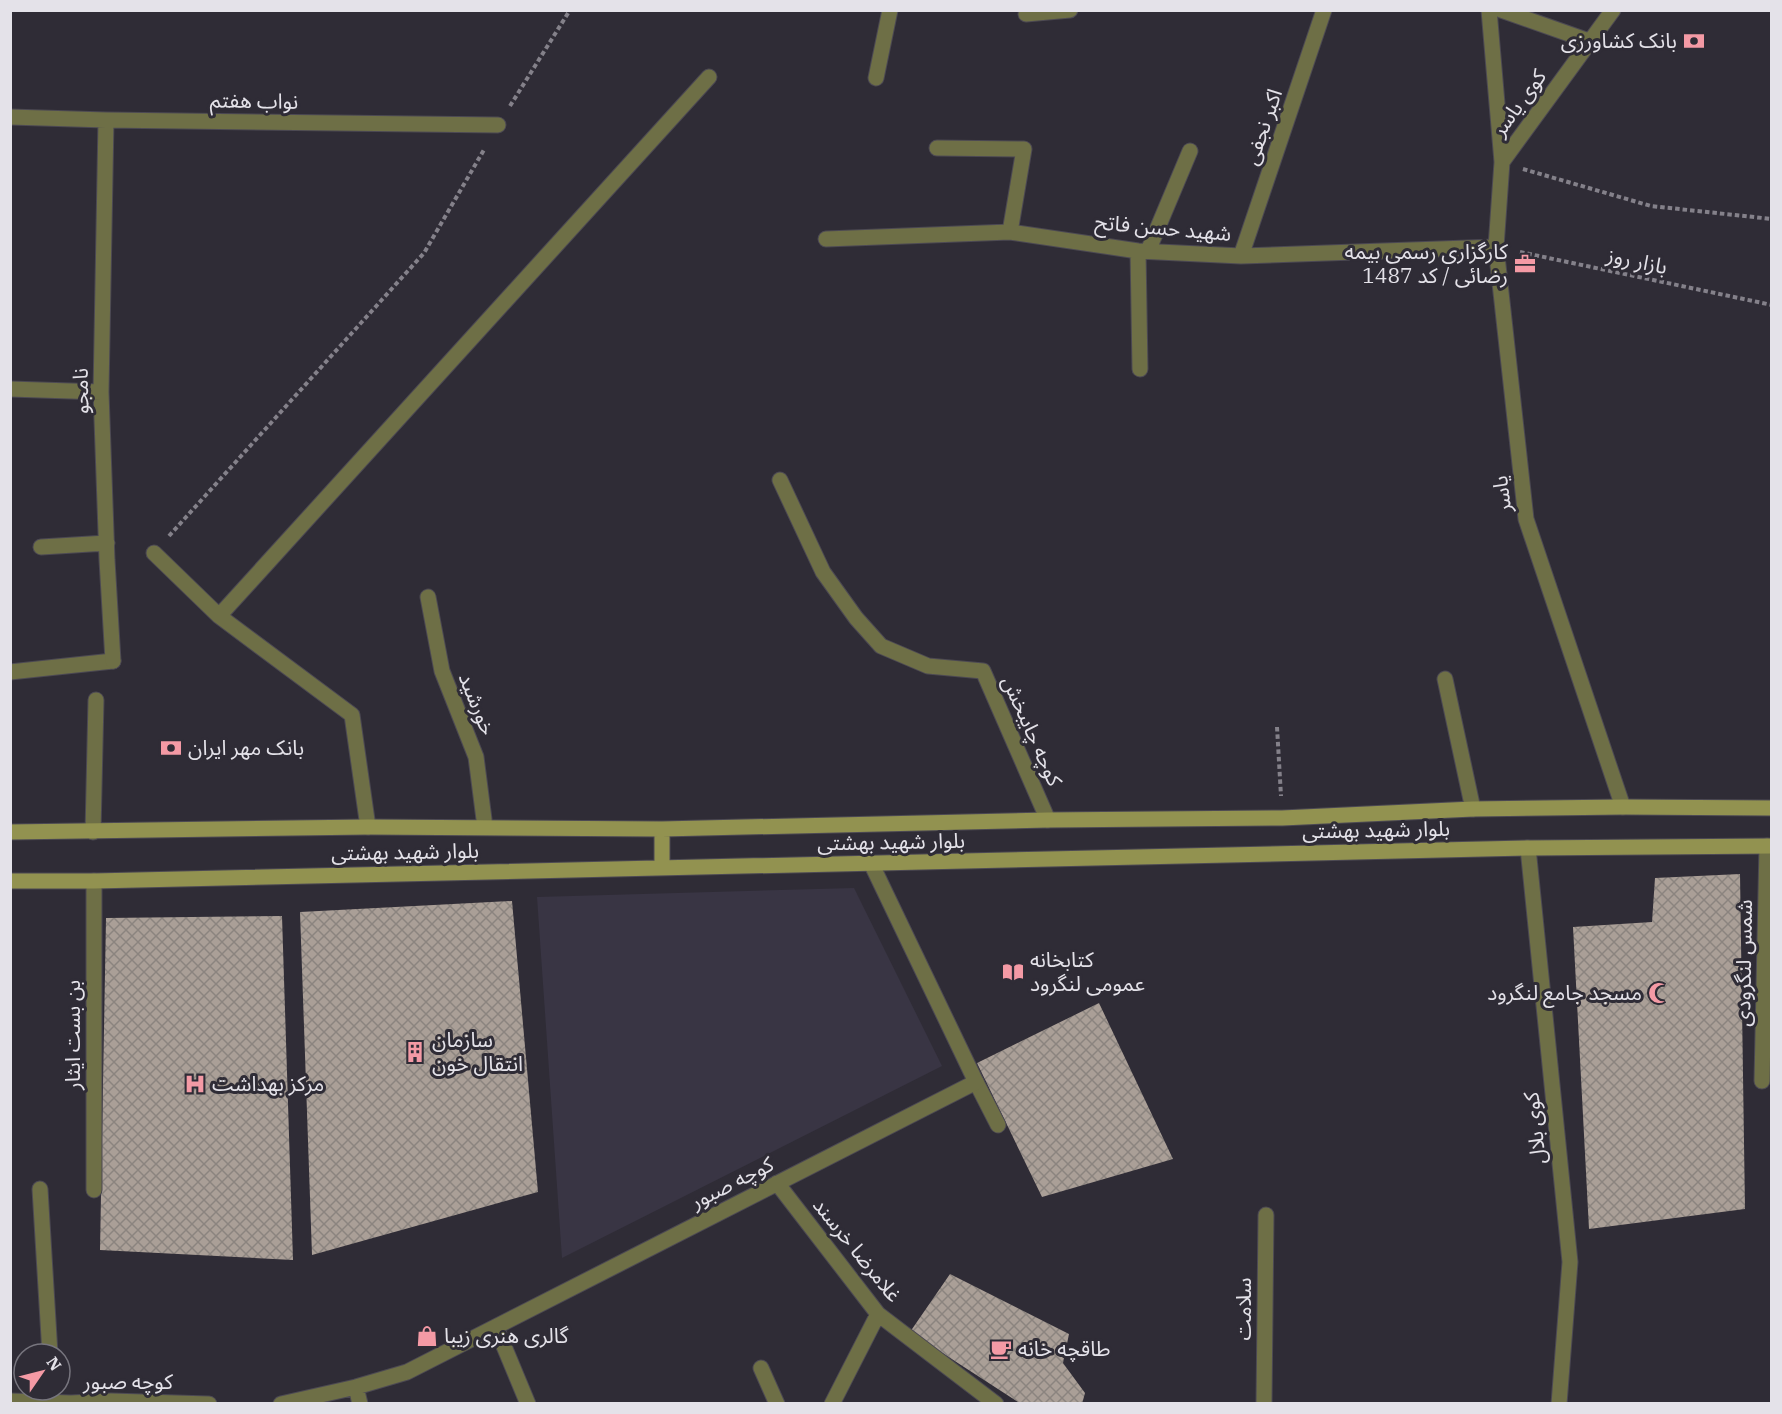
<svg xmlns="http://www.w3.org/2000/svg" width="1782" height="1414" font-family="'IBM Plex Serif','Noto Sans Arabic',serif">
  <defs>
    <pattern id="building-cross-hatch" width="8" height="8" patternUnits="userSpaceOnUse" patternTransform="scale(1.5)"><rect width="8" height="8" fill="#aa9f97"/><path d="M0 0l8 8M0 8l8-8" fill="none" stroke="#8b847f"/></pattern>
  </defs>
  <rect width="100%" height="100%" fill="#2f2c36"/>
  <path fill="#393544" d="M854 888 942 1066 562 1258 537 897Z"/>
  <path fill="url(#building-cross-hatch)" d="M1740 874 1745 1209 1589 1229 1573 927 1652 922 1655 878Z
    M512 901 538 1192 312 1255 300 912Z
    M282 916 293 1260 100 1250 106 918Z
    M1099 1003 1173 1159 1042 1197 977 1063Z
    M950 1274 1069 1334 1063 1363 1085 1393 1082 1404H1021L910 1332Z"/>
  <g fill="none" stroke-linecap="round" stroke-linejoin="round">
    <defs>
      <path id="service" d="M876 78 890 10
        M937 148 1024 149 1010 232
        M826 239 1010 232 1138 251 1241 256 1496 247
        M1138 251 1140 369
        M1148 251 1190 151
        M1241 256 1324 10
        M780 480 823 572 856 618 881 646 928 666 983 671 1048 820
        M154 553 219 616 352 715 368 827
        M428 597 442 671 476 757 485 827
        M219 616 709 77
        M10 672 113 661
        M93 832 96 700
        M94 881V1190
        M976 1082 998 1125"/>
      <path id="minor" d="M1489 10 1502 162 1496 247 1526 519 1623 807
        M1501 10 1589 41
        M1026 14 1070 10
        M10 117 106 120 498 125
        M106 120 101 392 107 560 113 661
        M1502 162 1613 10
        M10 389 101 392
        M41 547 107 543
        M1445 679 1473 809
        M1528 848 1570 1262 1559 1404
        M1762 1081 1767 846
        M777 1183 878 1314 996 1404
        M40 1189 50 1354
        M496 1327 528 1404
        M761 1368 777 1404
        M356 1387 360 1404
        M10 1401 71 1403 111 1401 209 1404
        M281 1404 356 1387 407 1372 976 1082 871 863
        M832 1404 878 1314
        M1264 1404 1266 1215"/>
      <path id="secondary" d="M662 829V868
        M10 832 368 827 662 829 1048 820 1282 818 1473 809 1623 807 1772 808
        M10 881H94L1528 848 1772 846"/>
    </defs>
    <use href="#service" stroke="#4c4953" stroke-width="17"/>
    <use href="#minor" stroke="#4c4953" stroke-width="17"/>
    <use href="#secondary" stroke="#4c4953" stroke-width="17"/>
    <path stroke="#84818a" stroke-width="4" stroke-dasharray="4.5 3" stroke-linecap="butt" d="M510 106 570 10
      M1523 169 1651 206 1772 219
      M1520 252 1772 305
      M169 536 424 253 485 148
      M1277 727 1281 796"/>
    <use href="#service" stroke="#6e6f46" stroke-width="15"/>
    <use href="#minor" stroke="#6e6f46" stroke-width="15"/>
    <use href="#secondary" stroke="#929250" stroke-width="15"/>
  </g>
  <defs>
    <symbol id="bank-bare" viewBox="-9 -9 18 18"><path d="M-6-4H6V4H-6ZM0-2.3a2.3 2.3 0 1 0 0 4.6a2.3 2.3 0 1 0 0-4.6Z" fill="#f49aa5" stroke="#2f2c36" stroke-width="2.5" paint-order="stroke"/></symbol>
    <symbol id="office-bare" viewBox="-9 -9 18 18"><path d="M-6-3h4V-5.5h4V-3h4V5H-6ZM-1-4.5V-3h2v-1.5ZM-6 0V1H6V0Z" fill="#f49aa5" stroke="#2f2c36" stroke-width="2.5" paint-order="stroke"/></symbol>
    <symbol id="library-bare" viewBox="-9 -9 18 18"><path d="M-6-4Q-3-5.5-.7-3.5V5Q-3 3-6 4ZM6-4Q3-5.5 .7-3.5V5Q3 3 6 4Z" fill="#f49aa5" stroke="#2f2c36" stroke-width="2.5" paint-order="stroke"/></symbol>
    <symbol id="mosque-bare" viewBox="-9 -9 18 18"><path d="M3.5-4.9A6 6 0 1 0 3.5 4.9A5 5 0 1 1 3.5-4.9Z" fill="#f49aa5" stroke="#2f2c36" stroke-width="2.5" paint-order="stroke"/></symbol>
    <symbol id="building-bare" viewBox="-9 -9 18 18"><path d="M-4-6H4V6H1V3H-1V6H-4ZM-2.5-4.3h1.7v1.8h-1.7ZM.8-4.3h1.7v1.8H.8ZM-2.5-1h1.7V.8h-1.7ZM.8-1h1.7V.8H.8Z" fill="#f49aa5" stroke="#2f2c36" stroke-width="2.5" paint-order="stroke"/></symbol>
    <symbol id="hospital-bare" viewBox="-9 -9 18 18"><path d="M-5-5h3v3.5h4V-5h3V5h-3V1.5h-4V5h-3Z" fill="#f49aa5" stroke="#2f2c36" stroke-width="2.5" paint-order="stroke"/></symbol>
    <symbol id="shop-bare" viewBox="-9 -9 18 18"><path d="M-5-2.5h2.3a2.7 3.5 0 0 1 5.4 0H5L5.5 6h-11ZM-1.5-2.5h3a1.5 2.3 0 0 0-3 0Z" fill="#f49aa5" stroke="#2f2c36" stroke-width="2.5" paint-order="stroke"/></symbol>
    <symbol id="cafe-bare" viewBox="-9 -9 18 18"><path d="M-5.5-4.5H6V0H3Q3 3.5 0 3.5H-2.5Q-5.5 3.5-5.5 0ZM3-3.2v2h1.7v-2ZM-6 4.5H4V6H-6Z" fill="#f49aa5" stroke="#2f2c36" stroke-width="2.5" paint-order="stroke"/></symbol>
  </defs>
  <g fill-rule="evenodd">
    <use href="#bank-bare" x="1679" y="26" width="30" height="30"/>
    <use href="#office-bare" x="1510" y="249" width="30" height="30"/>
    <use href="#bank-bare" x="156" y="733" width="30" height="30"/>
    <use href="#library-bare" x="998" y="957" width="30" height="30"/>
    <use href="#mosque-bare" x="1644" y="978" width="30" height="30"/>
    <use href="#building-bare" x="400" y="1037" width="30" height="30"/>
    <use href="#hospital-bare" x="180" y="1069" width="30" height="30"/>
    <use href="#shop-bare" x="412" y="1321" width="30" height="30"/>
    <use href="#cafe-bare" x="986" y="1334" width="30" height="30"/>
  </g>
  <g text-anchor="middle" stroke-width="6" stroke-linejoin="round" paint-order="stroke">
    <g font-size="21" fill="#e4e2e9" stroke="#2f2c36" text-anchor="start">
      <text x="1677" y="48" text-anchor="end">بانک کشاورزی</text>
      <text x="1508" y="259" text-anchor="end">کارگزاری رسمی بیمه<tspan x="1508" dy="24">رضائی / کد 1487</tspan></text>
      <text x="188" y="755">بانک مهر ایران</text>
      <text x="1030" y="967">کتابخانه<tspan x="1030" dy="24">عمومی لنگرود</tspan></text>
      <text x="1642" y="1000" text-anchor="end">مسجد جامع لنگرود</text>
      <text x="432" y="1047">سازمان<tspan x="432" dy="24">انتقال خون</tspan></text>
      <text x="212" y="1091">مرکز بهداشت</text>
      <text x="444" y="1343">گالری هنری زیبا</text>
      <text x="1018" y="1356">طاقچه خانه</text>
    </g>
    <g font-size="21" fill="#e4e2e9" stroke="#2f2c36">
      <text transform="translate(254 101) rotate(1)" y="7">نواب هفتم</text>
      <text transform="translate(1519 103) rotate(-54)" y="7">کوی یاسر</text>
      <text transform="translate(1263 127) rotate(-71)" y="7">اکبر نجفی</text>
      <text transform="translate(1163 228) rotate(5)" y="7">شهید حسن فاتح</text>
      <text transform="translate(1637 261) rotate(12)" y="7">بازار روز</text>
      <text transform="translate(81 391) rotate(-91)" y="7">نامجو</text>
      <text transform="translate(1502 494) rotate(-97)" y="7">یاسر</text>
      <text transform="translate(477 704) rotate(68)" y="7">خورشید</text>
      <text transform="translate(1032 731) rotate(66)" y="7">کوچه چایبخش</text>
      <text transform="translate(1376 830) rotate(-1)" y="7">بلوار شهید بهشتی</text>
      <text transform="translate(891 842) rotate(-1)" y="7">بلوار شهید بهشتی</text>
      <text transform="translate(405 852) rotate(-1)" y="7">بلوار شهید بهشتی</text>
      <text transform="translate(1744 963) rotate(-89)" y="7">شمس لنگرودی</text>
      <text transform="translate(73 1035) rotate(-90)" y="7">بن بست ایثار</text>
      <text transform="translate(1535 1128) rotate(-96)" y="7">کوی بلال</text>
      <text transform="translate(732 1183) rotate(-27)" y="7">کوچه صبور</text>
      <text transform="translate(857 1250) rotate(51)" y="7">غلامرضا خرسند</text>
      <text transform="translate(1244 1309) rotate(-90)" y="7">سلامت</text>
      <text x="128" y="1389">کوچه صبور</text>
    </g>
  </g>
  <rect width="1782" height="1414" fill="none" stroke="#e4e2e9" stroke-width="24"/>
  <g transform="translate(42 1372) rotate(55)"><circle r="28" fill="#2f2c36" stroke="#77757e" stroke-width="1.5"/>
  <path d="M0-4.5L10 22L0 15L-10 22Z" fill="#f49aa5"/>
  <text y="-9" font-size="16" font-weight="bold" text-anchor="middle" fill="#e4e2e9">N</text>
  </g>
</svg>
